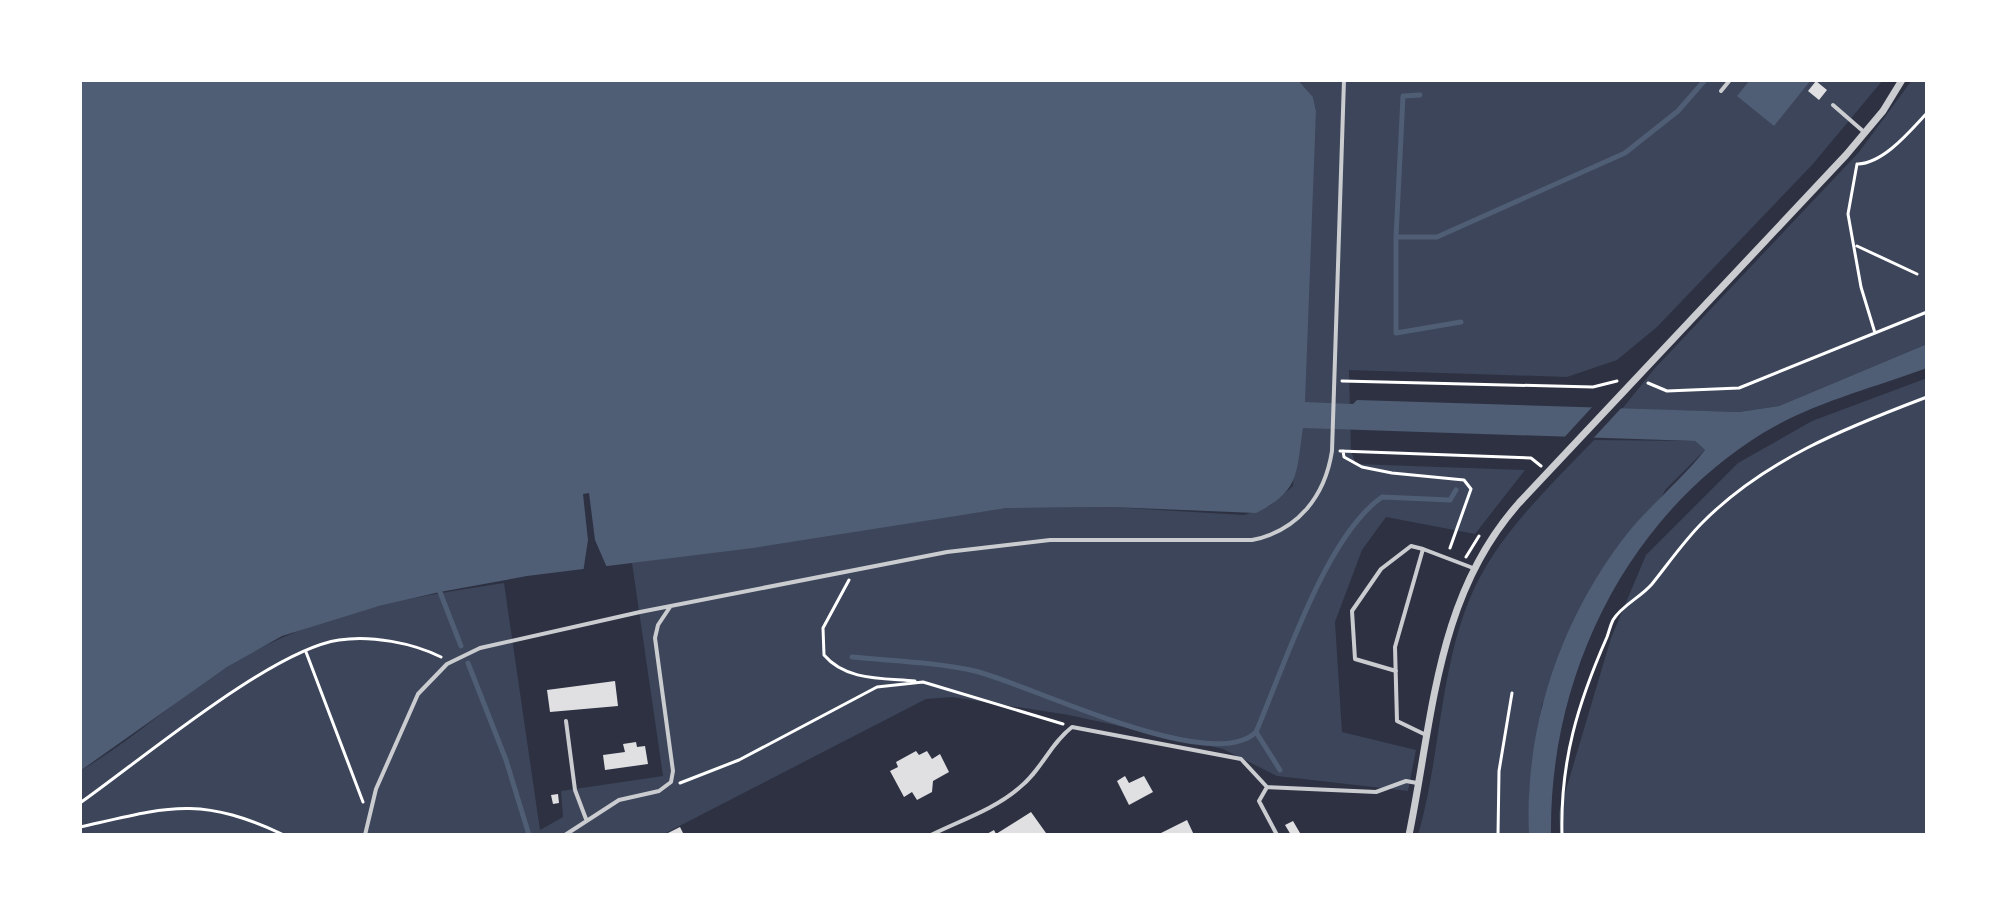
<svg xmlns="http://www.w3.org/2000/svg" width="2007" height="915" font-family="Ubuntu,sans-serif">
  <rect width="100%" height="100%" fill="#2d3142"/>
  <path fill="#3c4559" d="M1298 80H1883L1812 165 1657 327 1617 360 1567 377 1349 370 1351 451 1356 464 1525 470 1475 534 1386 517 1362 550 1335 622 1342 732 1416 750 1408 791 1277 776 1223 749 1069 715 952 697 926 699 662 835H80V771C133 740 178 697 230 665 312 614 410 597 504 583L540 830 563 817 561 791 663 776 632 563 1007 508 1111 507 1244 515 1270 506 1293 486 1316 111 1313 97Z
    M1912 80H1927V344L1779 406 1739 412 1622 409 1655 368 1859 152Z
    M1927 378V835H1560L1559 813 1611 638 1646 555 1738 463 1812 421Z
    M1594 440 1695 441 1705 450 1666 489 1542 704 1529 791V835H1418C1440 759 1439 677 1468 603 1493 539 1547 489 1594 440Z"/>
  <path fill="#4f5d75" d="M80 80H1298L1313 97 1316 111 1305 402 1353 404 1357 400 1739 412 1779 406 1927 344V368C1873 388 1812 403 1763 433 1625 518 1549 677 1551 835H1529C1524 730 1559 623 1623 539 1647 507 1680 482 1705 450L1695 441 1303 428C1296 472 1301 491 1256 513L1111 507 1007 508 753 548 527 576 440 592 379 606 282 636 227 667 80 771Z
    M1750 80H1811L1774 126 1737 96Z"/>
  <path fill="#2d3142" d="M1595 404 1624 405 1588 444 1560 442Z
    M589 493 595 540 608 570 583 573 588 540 583 494Z"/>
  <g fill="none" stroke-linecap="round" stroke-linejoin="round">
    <path stroke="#4f5d75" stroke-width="5" d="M1396 237 1403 96 1420 95
      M1461 322 1396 333V237H1437L1625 153 1678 111 1705 80
      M440 592 461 646
      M852 657C892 661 935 662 975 671 1029 684 1212 776 1256 732 1284 667 1325 537 1382 497L1450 500 1456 490
      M468 663 506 760 529 835
      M1256 732 1280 770"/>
  </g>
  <path fill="#e0e0e3" d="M1816 81 1827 90 1819 100 1808 91Z
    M615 681 618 706 550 712 547 690Z
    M636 742 637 747 645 746 648 764 605 770 603 755 625 752 623 744Z
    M916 751 919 755 927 751 932 759 940 754 949 772 933 781 932 792 917 800 912 792 904 797 890 771 898 767 896 762Z
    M1125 776 1129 783 1144 776 1153 792 1129 805 1117 781Z
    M558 794 559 803 553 804 551 795Z
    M1031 812 1046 833 1042 835H985L994 830 996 834Z
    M1187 820 1194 835H1157Z
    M1293 821 1300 833 1296 835H1291L1285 825Z
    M680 827 684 835H664Z"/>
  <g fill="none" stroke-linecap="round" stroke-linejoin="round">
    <path stroke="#fff" stroke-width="3" d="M1857 164 1848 214 1861 287 1875 333
      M1858 164C1884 163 1910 131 1927 113
      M1857 246 1917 274
      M1342 381 1593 387 1617 381
      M1648 383 1667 391 1739 388 1927 312
      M1340 451 1531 458 1541 466
      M1343 451 1344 457 1362 467 1392 473 1464 480 1471 489 1450 548
      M1466 557 1479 536
      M849 580 823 628 824 655C846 681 883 678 915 681
      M306 652 363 802
      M680 783 739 760 877 687 923 682 1063 724
      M80 803C140 761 271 650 339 640 371 635 413 643 441 657
      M80 827C168 807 199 795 284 835
      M1498 835 1499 771 1512 693
      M1562 835C1560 761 1578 703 1607 637 1609 632 1610 626 1613 620 1622 605 1640 598 1652 584 1668 564 1684 541 1702 523 1764 460 1845 428 1927 397"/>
    <path stroke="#caccd0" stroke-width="4" d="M1721 91 1730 80
      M1833 105 1864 132
      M1396 671 1355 659 1352 611 1381 569 1411 546 1423 549
      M566 721 575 790 586 819
      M1426 735 1397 721 1395 647 1423 549 1473 568
      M1267 787 1259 801 1277 835
      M365 835 376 789 418 694 447 664 480 648 640 612 947 552 1050 540H1252C1298 531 1325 496 1332 451L1344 80
      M565 835 619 800 659 791 671 782 673 771 655 638 658 625 670 607
      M931 835C959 821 995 809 1019 788 1041 771 1050 744 1072 727L1241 759 1267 787 1376 792 1406 781 1417 783"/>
    <path stroke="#caccd0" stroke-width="7" d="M1409 835C1433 718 1436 596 1519 503L1846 155 1883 111 1902 80"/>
  </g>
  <rect width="2007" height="915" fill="none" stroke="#ffffff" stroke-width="164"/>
</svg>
